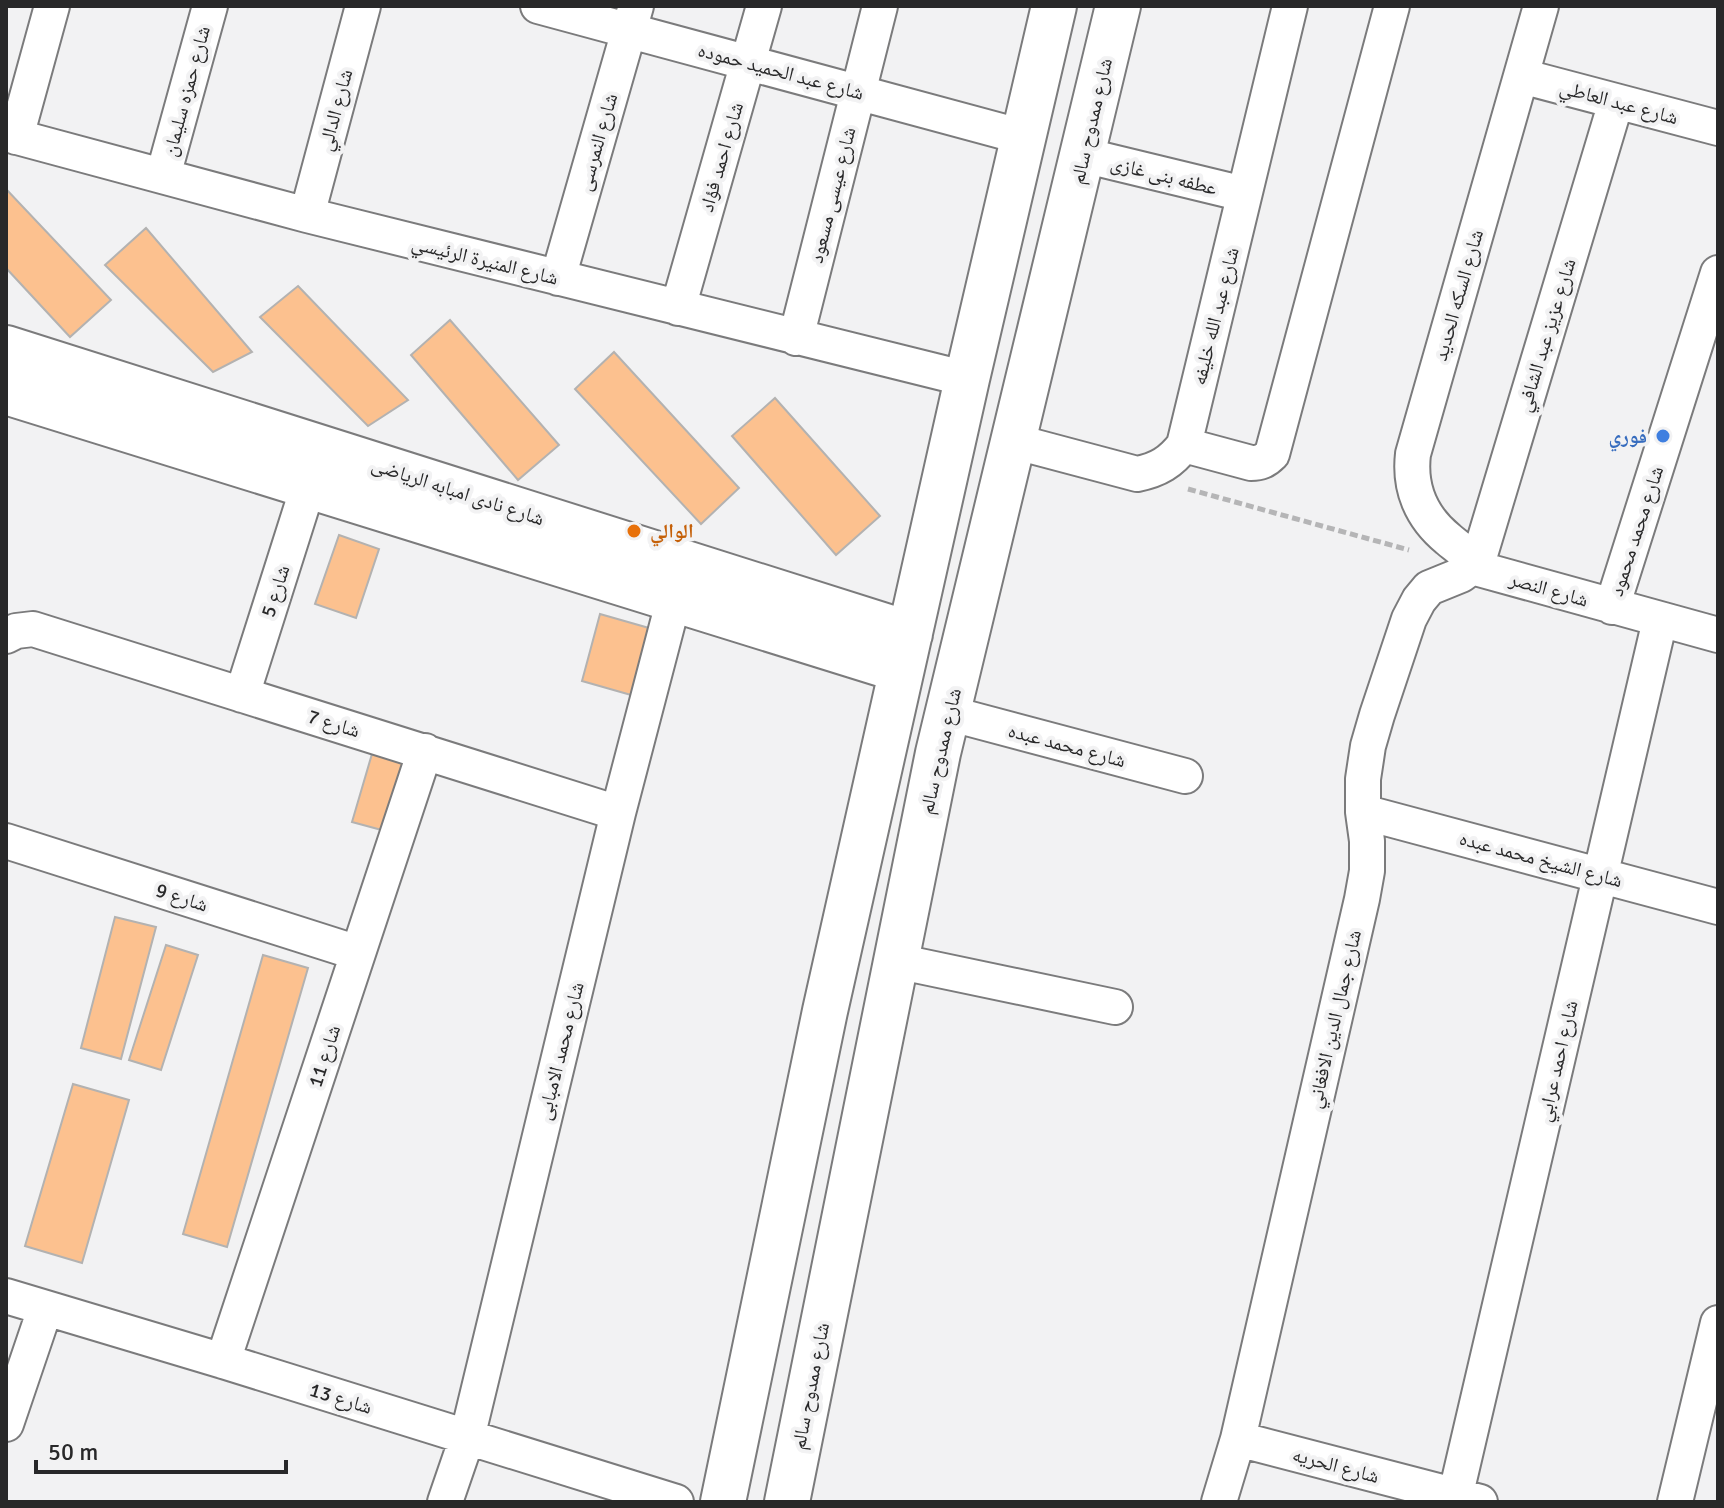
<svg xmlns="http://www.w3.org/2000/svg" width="1724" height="1508" font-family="Signika,'Noto Naskh Arabic',sans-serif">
  <rect width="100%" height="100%" fill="#f2f2f3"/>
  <path fill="#fcc18f" stroke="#b3b2b1" stroke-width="2" d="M6 189 111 300 70 337 6 268Z
    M146 228 252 352 213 372 105 265Z
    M298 286 408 400 368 426 260 317Z
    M450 320 559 445 518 480 411 355Z
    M614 352 739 488 701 524 575 389Z
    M775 398 880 516 836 555 732 436Z
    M339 535 379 549 356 618 315 604Z
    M600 614 656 630 638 697 582 681Z
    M374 747 411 758 389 832 352 822Z
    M115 917 156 927 121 1059 81 1048Z
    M166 945 198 955 161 1070 129 1060Z
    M263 955 308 968 227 1247 183 1234Z
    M73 1084 129 1100 82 1263 25 1246Z"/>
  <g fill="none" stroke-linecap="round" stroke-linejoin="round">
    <defs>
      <path id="minor" d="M538 6 1023 137
        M1521 76 1718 128
        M6 134 307 215 967 379
        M16 137 52 6
        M1083 155 1244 194
        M163 176 210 6
        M307 215 363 6
        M558 278 636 6
        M678 308 764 6
        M796 338 880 6
        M1013 441 1137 474C1158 470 1171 462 1184 445L1290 6
        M1184 445 1251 463C1260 463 1265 461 1272 454L1392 6
        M1472 567C1469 553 1458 548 1448 539 1421 517 1409 488 1413 454L1541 6
        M1472 567 1718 635
        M1476 568 1616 102
        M1612 607 1718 273
        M6 636 16 631 33 629 618 813
        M242 695 308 487
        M948 713 1185 776
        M1363 812 1718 907
        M6 841 358 953
        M896 961 1115 1007
        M6 1296 223 1361 676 1502
        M223 1361 425 751
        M6 1424 45 1309
        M1238 1439 1480 1502
        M445 1502 467 1438 618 813 680 576
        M1219 1502 1238 1439 1362 899 1367 871V841L1363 812V779L1368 746 1377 715 1409 619 1419 600 1429 588 1461 575 1472 567
        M1454 1502 1660 620
        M1675 1502 1718 1323"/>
      <path id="secondary" d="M6 348 910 634
        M6 392 901 670
        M723 1502 825 1011 967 379 1054 6
        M787 1502 938 753 1118 6"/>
    </defs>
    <use href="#minor" stroke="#7b7b7c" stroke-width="38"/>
    <use href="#secondary" stroke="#7b7b7c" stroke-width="48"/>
    <path stroke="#b5b5b6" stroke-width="5" stroke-dasharray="8 4" stroke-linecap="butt" d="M1188 489 1409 550"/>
    <use href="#minor" stroke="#fff" stroke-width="34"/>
    <use href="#secondary" stroke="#fff" stroke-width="44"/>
  </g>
  <circle fill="#3f7fe0" stroke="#f2f2f3" stroke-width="3" cx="1663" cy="436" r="8"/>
  <circle fill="#e8710a" stroke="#f2f2f3" stroke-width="3" cx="634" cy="531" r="8"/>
  <g text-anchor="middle" stroke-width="8" stroke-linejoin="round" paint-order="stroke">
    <g font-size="20" fill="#282829" stroke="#f2f2f3">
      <text transform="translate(781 71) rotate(15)" y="7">شارع عبد الحميد حموده</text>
      <text transform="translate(186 91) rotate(-75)" y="7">شارع حمزه سليمان</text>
      <text transform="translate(1619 102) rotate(15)" y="7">شارع عبد العاطي</text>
      <text transform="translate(335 110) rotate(-75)" y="7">شارع الدالي</text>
      <text transform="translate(1091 121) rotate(-77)" y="7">شارع ممدوح سالم</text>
      <text transform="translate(597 142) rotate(-74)" y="7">شارع النمرسى</text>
      <text transform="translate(721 157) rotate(-74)" y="7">شارع احمد فؤاد</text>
      <text transform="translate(1164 175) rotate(14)" y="7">عطفه بنى غازى</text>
      <text transform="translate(832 195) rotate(-76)" y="7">شارع عيسى مسعود</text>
      <text transform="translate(485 260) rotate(14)" y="7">شارع المنيرة الرئيسي</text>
      <text transform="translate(1458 295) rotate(-74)" y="7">شارع السكه الحديد</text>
      <text transform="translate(1215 316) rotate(-76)" y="7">شارع عبد الله خليفه</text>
      <text transform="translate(1546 335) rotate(-73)" y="7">شارع عزيز عبد الشافي</text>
      <text transform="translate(458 491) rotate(18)" y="7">شارع نادى امبابه الرياضى</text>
      <text transform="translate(1636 531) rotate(-72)" y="7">شارع محمد محمود</text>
      <text transform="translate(1549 589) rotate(16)" y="7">شارع النصر</text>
      <text transform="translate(275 591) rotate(-72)" y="7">شارع 5</text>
      <text transform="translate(334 723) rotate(17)" y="7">شارع 7</text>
      <text transform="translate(1067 745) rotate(15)" y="7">شارع محمد عبده</text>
      <text transform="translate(940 751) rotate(-77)" y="7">شارع ممدوح سالم</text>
      <text transform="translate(1541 859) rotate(15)" y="7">شارع الشيخ محمد عبده</text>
      <text transform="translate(182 897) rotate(18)" y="7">شارع 9</text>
      <text transform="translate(1334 1019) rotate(-77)" y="7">شارع جمال الدين الافغاني</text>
      <text transform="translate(560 1051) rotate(-76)" y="7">شارع محمد الامبابى</text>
      <text transform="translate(324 1056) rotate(-72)" y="7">شارع 11</text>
      <text transform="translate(1557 1061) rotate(-77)" y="7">شارع احمد عرابي</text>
      <text transform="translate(810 1386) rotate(-79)" y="7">شارع ممدوح سالم</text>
      <text transform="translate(341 1398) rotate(17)" y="7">شارع 13</text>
      <text transform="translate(1336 1465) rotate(15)" y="7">شارع الحريه</text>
    </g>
    <g font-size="20" font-weight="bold" fill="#366cbe" stroke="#f2f2f3" text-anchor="end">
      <text x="1647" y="443">فوري</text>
    </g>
    <g font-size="20" font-weight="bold" fill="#c56008" stroke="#f2f2f3" text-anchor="start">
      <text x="650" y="538">الوالي</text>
    </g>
  </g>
  <rect width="1724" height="1508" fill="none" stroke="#282829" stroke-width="16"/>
  <path d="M36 1460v12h250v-12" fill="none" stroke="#282829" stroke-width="4"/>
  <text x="48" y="1460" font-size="24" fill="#282829" stroke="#f2f2f3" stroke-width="6" paint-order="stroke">50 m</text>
</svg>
